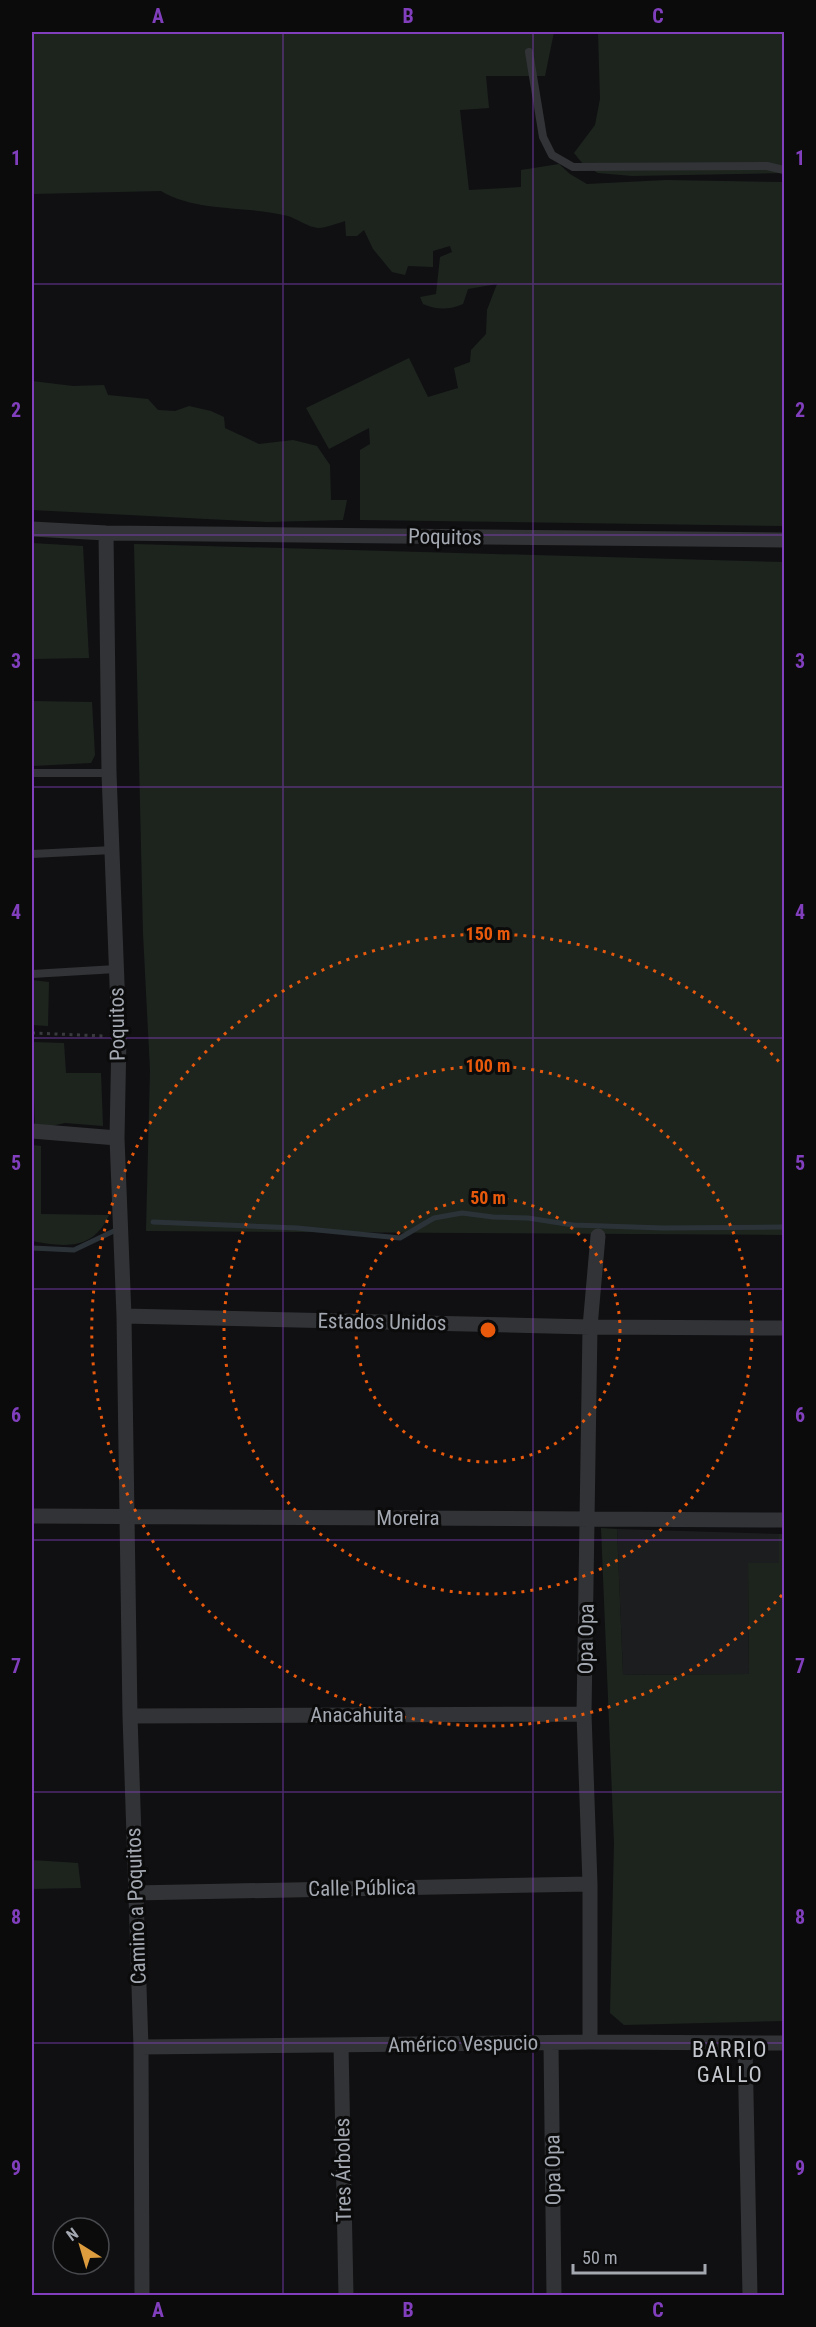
<svg xmlns="http://www.w3.org/2000/svg" width="816" height="2327" font-family="'Roboto Condensed',sans-serif">
  <rect width="100%" height="100%" fill="#101012"/>
  <path fill="#1c1d1e" d="M617 1529 779 1534 780 1563 748 1564 749 1674 623 1675Z"/>
  <path fill="#1d241e" d="M32 32H554L545 76H486L489 108 460 110 469 190 521 187V170L559 164 570 174 587 184 666 180 784 182V526L360 520V450L370 444 369 428 329 449 306 408 409 358 428 397 458 388 454 368 470 362 471 350 486 334 487 310 497 284 468 289 463 304C449 310 437 310 423 304L420 297 436 294 440 257 452 252 450 246 433 251V267L408 266 405 275 392 272 373 249 364 230 357 236H346L345 221C338 223 326 228 318 228 308 227 297 219 288 216 246 205 198 213 161 191L32 194Z
    M598 32H784V173L632 176 598 173 583 164 574 153 595 125 600 99Z
    M32 381 73 386 104 385 108 395 148 399 158 410 175 411 189 406 211 411 224 417 225 428 259 444 293 440 317 446 330 465 331 500H347L343 520 267 522 32 510Z
    M32 543 83 546 89 658 32 659Z
    M134 544 784 562V1235L146 1231 150 1070 143 933Z
    M32 701 92 702 95 755 91 763 32 766Z
    M32 980 49 982 48 1026 32 1025Z
    M32 1042 64 1043 66 1073H101L103 1126 65 1123 51 1126H35Z
    M32 1145 41 1146V1214L109 1215C93 1251 64 1247 32 1241Z
    M601 1528 617 1529 623 1675 749 1674 748 1563H779V1534H784V2021L624 2025 610 2013 614 1843Z
    M32 1860 78 1863 81 1888 32 1889Z"/>
  <g fill="none" stroke-linecap="round" stroke-linejoin="round">
    <path stroke="#2b3339" stroke-width="5" d="M153 1222 297 1228 400 1238 434 1218 462 1213 493 1217 528 1218 573 1225 663 1228 782 1227
      M32 1248 74 1250 118 1229"/>
    <path stroke="#383a3d" stroke-width="3" stroke-dasharray="3 4.5" stroke-linecap="butt" d="M32 1033 105 1036"/>
    <path stroke="#323336" stroke-width="8" d="M529 52 543 137 552 155 573 167 767 166 784 170
      M32 773H109
      M32 854 113 850
      M32 974 116 969"/>
    <path stroke="#323336" stroke-width="15" d="M32 529 106 533 784 540
      M106 533 109 773 119 1036 117 1138 124 1316 130 1716 141 2047 142 2296
      M32 1131 117 1138
      M124 1316 590 1327 784 1328
      M32 1516 784 1520
      M130 1716 584 1714
      M134 1893 590 1884
      M590 2042V1884L584 1714 590 1327 598 1236
      M551 2044 554 2296
      M745 2044 750 2296
      M341 2045 346 2296
      M141 2047 590 2042 784 2043"/>
  </g>
  <path fill="none" stroke="#813fbd" stroke-width="1.5" stroke-opacity="0.55" d="M283 32V2296M533 32V2296M32 284H784M32 535H784M32 787H784M32 1038H784M32 1289H784M32 1540H784M32 1792H784M32 2043H784"/>
  <g fill="none" stroke="#e8590c" stroke-width="3" stroke-dasharray="3 6">
    <circle cx="488" cy="1330" r="132"/>
    <circle cx="488" cy="1330" r="264"/>
    <path d="M782 1595A396 396 0 1 1 782 1065"/>
  </g>
  <g text-anchor="middle" stroke-width="6" stroke-linejoin="round" paint-order="stroke">
    <g font-size="21" fill="#a3a8b1" stroke="#0b0b0c">
      <text transform="translate(445 537) rotate(1)" y="7">Poquitos</text>
      <text transform="translate(117 1024) rotate(-91)" y="7">Poquitos</text>
      <text transform="translate(382 1322) rotate(1)" y="7">Estados Unidos</text>
      <text x="408" y="1525">Moreira</text>
      <text transform="translate(586 1639) rotate(-89)" y="7">Opa Opa</text>
      <text x="357" y="1722">Anacahuita</text>
      <text transform="translate(362 1888) rotate(-1)" y="7">Calle Pública</text>
      <text transform="translate(136 1906) rotate(-92)" y="7">Camino a Poquitos</text>
      <text transform="translate(463 2044) rotate(-1)" y="7">Américo Vespucio</text>
      <text transform="translate(343 2170) rotate(-91)" y="7">Tres Árboles</text>
      <text transform="translate(553 2170) rotate(-91)" y="7">Opa Opa</text>
    </g>
    <g font-size="22" letter-spacing="1.5" fill="#c4c7cd" stroke="#0b0b0c">
      <text x="730" y="2057">BARRIO<tspan x="730" dy="25">GALLO</tspan></text>
    </g>
  </g>
  <circle cx="488" cy="1330" r="9" fill="#e8590c" stroke="#0b0b0c" stroke-width="3"/>
  <g font-size="18" text-anchor="middle" font-weight="bold" fill="#e8590c" stroke="#0b0b0c" stroke-width="6" stroke-linejoin="round" paint-order="stroke">
    <text x="488" y="940">150 m</text>
    <text x="488" y="1072">100 m</text>
    <text x="488" y="1204">50 m</text>
  </g>
  <rect width="816" height="2327" fill="none" stroke="#0b0b0c" stroke-width="66"/>
  <g transform="translate(81 2246) rotate(323)"><circle r="28" fill="#0b0b0c" stroke="#484a4e" stroke-width="1.5"/>
  <path d="M0-4.5L10 22L0 15L-10 22Z" fill="#dd9c3d"/>
  <text y="-9" font-size="16" font-weight="bold" text-anchor="middle" fill="#a3a8b1">N</text>
  </g>
  <path d="M573 2264v9h132v-9" fill="none" stroke="#a3a8b1" stroke-width="3"/>
  <text x="582" y="2264" font-size="18" fill="#a3a8b1" stroke="#0b0b0c" stroke-width="4.5" paint-order="stroke">50 m</text>
  <rect x="33" y="33" width="750" height="2261" fill="none" stroke="#813fbd" stroke-width="2"/>
  <g font-size="20" text-anchor="middle" font-weight="bold" fill="#813fbd">
    <text x="158" y="23">A</text>
    <text x="408" y="23">B</text>
    <text x="658" y="23">C</text>
    <text x="16" y="165">1</text>
    <text x="800" y="165">1</text>
    <text x="16" y="417">2</text>
    <text x="800" y="417">2</text>
    <text x="16" y="668">3</text>
    <text x="800" y="668">3</text>
    <text x="16" y="919">4</text>
    <text x="800" y="919">4</text>
    <text x="16" y="1170">5</text>
    <text x="800" y="1170">5</text>
    <text x="16" y="1422">6</text>
    <text x="800" y="1422">6</text>
    <text x="16" y="1673">7</text>
    <text x="800" y="1673">7</text>
    <text x="16" y="1924">8</text>
    <text x="800" y="1924">8</text>
    <text x="16" y="2175">9</text>
    <text x="800" y="2175">9</text>
    <text x="158" y="2317">A</text>
    <text x="408" y="2317">B</text>
    <text x="658" y="2317">C</text>
  </g>
</svg>
